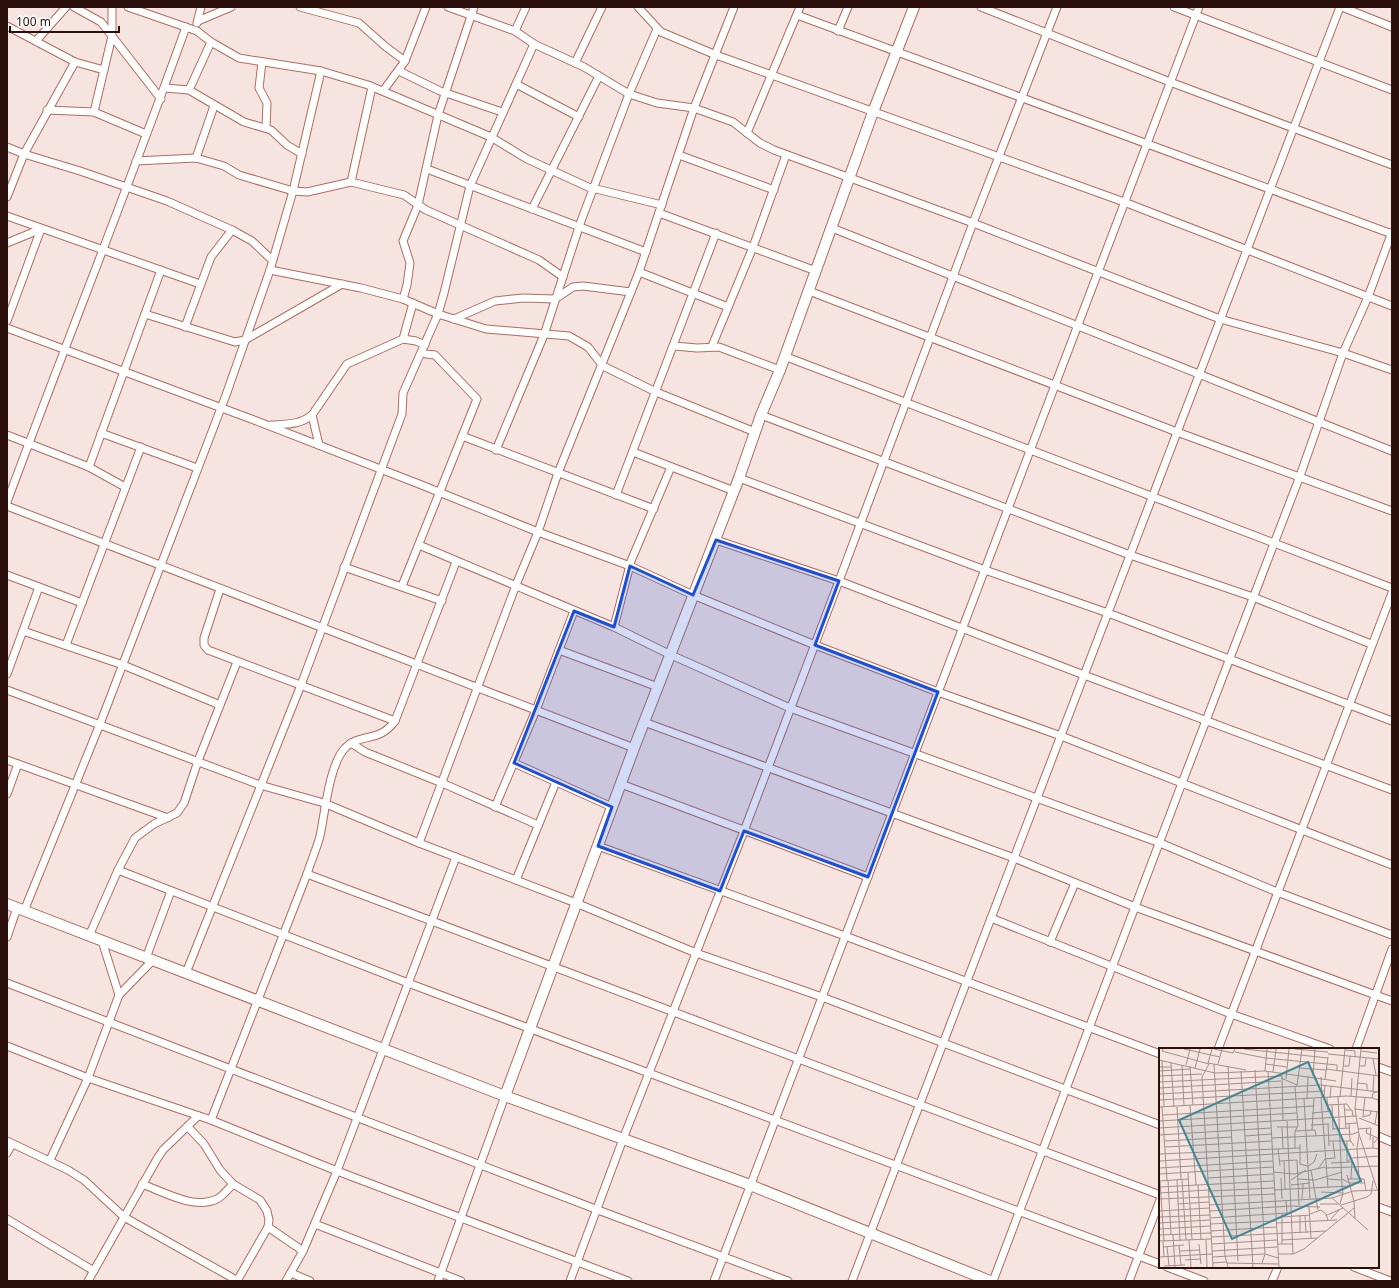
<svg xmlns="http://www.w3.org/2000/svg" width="1399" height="1288" font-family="'Noto Sans',sans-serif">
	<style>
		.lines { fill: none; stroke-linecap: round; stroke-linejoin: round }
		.street-casing { stroke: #b26b5c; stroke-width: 9 }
		.secondary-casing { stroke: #b26b5c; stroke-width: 12 }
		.street { stroke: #fff; stroke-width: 7 }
		.secondary { stroke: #fff; stroke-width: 10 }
		.marked { fill: #1d4ed8; fill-opacity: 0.2; stroke: #1d4ed8; stroke-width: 3; stroke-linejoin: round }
		.inset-road { fill: none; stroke: #a48f8a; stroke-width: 1 }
		.view { fill: #428794; fill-opacity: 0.15; stroke: #428794; stroke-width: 2 }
		.inset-edge { fill: none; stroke: #2b0f0a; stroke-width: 2 }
	</style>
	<rect width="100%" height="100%" fill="#f5e4e0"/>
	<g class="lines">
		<defs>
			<g id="street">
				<path d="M74,7L101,22L161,99"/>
				<path d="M128,7L197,31L211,42L239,58L321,71L368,85L491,137L527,159L588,187L662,205"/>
				<path d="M300,7L359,23L386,47L405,61"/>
				<path d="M448,7L515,31L534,44L584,67L629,94L657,103L694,108L733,122L760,143L774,150L973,223L1220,319L1343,353L1392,370"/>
				<path d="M638,7L661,32L716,55L1124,202L1392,306"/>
				<path d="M981,7L1170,82L1392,165"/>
				<path d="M1174,7L1392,90"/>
				<path d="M1342,7L1392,27"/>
				<path d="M797,15L1392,234"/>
				<path d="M198,21L231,7"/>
				<path d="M197,23L201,7"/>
				<path d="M7,26L75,62L104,70"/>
				<path d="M515,31L526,7"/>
				<path d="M838,31L848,7"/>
				<path d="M36,41L66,7"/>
				<path d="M262,62L259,88L267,103L266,127"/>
				<path d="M575,63L602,7"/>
				<path d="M399,71L440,91L502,112"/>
				<path d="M516,84L579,117"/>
				<path d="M165,88L189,90L244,122L271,130L287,145L302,154"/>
				<path d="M189,90L211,42"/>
				<path d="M383,91L405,61L426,7"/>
				<path d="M47,110L94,112L146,134"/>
				<path d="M94,112L112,36V7"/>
				<path d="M747,133L800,7"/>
				<path d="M7,147L24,154L80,171L167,201L232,230L252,241L272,260"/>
				<path d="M679,155L774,190"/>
				<path d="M196,158L214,106"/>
				<path d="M136,161L196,158L224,166L239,175L293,191L307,192L351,182L404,195L426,210L539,260L563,277"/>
				<path d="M427,169L646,252"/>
				<path d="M351,182L372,87"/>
				<path d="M7,197L24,154L75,62"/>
				<path d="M532,209L599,76"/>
				<path d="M659,213L816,271"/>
				<path d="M7,216L200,284"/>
				<path d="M832,228L1392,451"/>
				<path d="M7,243L41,229"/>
				<path d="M270,270L361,288L403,299L438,314L486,329L569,336L588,347L603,366L656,392L755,432"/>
				<path d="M639,272L728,307"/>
				<path d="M809,291L1177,432L1392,511"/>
				<path d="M403,299L407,285L410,263L403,241L418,205L438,115L474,7"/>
				<path d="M145,314L235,342L245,340L342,284"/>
				<path d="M454,319L495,301L523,298L555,299L573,287L583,286L631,292"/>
				<path d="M7,321L41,229"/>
				<path d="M185,327L211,257L232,230"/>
				<path d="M7,328L254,420L419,484L538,532L630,566L693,595L815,645L938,692L1061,736L1392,865"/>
				<path d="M403,339L413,303"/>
				<path d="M674,346L697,348L719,347L780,370"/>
				<path d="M712,346L753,247L786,155"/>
				<path d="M784,356L1392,588"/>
				<path d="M312,415L319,445"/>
				<path d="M761,415L1130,555L1253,597L1371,644"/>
				<path d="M271,425C286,424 300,425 312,415L347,364L403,339L416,341L425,345"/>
				<path d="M101,433L197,468"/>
				<path d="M7,435L89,467L125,487"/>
				<path d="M462,436L654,509"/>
				<path d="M496,450L544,335L581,221L629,94L657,29"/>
				<path d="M633,452L734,491"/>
				<path d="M89,467L161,270"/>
				<path d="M739,478L985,570L1108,613L1392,721"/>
				<path d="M616,495L716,233"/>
				<path d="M7,502C66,343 129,186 186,27"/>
				<path d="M7,506L634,748"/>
				<path d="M716,540L839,581L1084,675L1392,790"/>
				<path d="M419,545L614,627L671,655L790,708L1160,843L1277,892L1392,935"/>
				<path d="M344,567L442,601"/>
				<path d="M7,575L82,603"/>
				<path d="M402,586L477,399L435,355L426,354"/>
				<path d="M220,589L204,638V645L208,650L395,721"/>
				<path d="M614,627L631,561L671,467"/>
				<path d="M23,631L123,665L220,705"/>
				<path d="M66,645L141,447"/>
				<path d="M559,650L658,687"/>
				<path d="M7,674L39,587"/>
				<path d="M7,690L260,785L324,803L419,843L576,903L696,953L822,997L1160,1125"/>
				<path d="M644,722L1014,858L1135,907L1392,1001"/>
				<path d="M351,743L365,752L442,783L538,825"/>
				<path d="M7,760L168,818"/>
				<path d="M514,763L612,807"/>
				<path d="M621,784L868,877"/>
				<path d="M7,794L18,764"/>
				<path d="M495,807L536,710L574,611"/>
				<path d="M419,843L516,585L538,532L558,473L639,272L694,108L734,7"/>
				<path d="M598,846L845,936L1160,1054"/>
				<path d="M118,870L408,983L1160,1264"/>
				<path d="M307,874L1160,1195"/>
				<path d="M516,880L556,782"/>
				<path d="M24,911L100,724L226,395L270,270L293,191L321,71"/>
				<path d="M991,918L1231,1014L1330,1049"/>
				<path d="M89,936L118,870L135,838L154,824L177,813L184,803L198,761L237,662"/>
				<path d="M7,937L17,908"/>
				<path d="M102,941L119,995"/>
				<path d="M1050,942L1075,883"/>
				<path d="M146,958L171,891"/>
				<path d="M186,973L301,685L402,414L403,393L438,314L444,293L470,186L534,44"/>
				<path d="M7,983L598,1210L788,1281"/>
				<path d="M7,1046L88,1078L211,1120L337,1171L628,1281"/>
				<path d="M1218,1049L1392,593"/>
				<path d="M1356,1049L1392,949"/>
				<path d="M1378,1067L1392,1072"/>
				<path d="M211,1120L307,874C311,861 317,848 320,836C325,813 329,765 345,748C361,732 378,744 395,721L456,562"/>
				<path d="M188,1127L204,1144L220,1170L233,1184L260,1200L267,1211L269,1220L268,1227L303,1251"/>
				<path d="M1378,1136L1392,1142"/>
				<path d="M7,1141L68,1170L84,1180L124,1217L238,1281"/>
				<path d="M7,1153L12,1144"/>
				<path d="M50,1160L88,1078L119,995L153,960"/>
				<path d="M142,1184C164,1192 194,1210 217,1199C223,1196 228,1189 233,1184"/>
				<path d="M1378,1207L1392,1212"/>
				<path d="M7,1219L94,1271"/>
				<path d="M315,1224L461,1281"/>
				<path d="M1167,1267L1204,1281"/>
				<path d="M1354,1267L1390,1281"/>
				<path d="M291,1273L310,1281"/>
				<path d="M88,1281L157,1159L163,1150L198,1116"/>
				<path d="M237,1281L268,1227"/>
				<path d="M286,1281L303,1251L337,1171L456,857"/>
				<path d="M438,1281L505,1096"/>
				<path d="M570,1281L623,1139L744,831L839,581L973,223L1057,7"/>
				<path d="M714,1281L1199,7"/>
				<path d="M852,1281L1340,7"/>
				<path d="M993,1281L1182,783L1300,476L1343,353L1368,297L1392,232"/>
				<path d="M1129,1281L1160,1200"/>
				<path d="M1272,1281L1278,1267"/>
			</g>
			<g id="secondary">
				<path d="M7,904L505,1096L750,1185L990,1281"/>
				<path d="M505,1096L634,748L739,478L761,415L780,370L873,112L914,7"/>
			</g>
		</defs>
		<use href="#street" class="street-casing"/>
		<use href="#secondary" class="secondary-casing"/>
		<use href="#street" class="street"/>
		<use href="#secondary" class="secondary"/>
	</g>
	<path class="marked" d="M716,540L839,581L815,645L938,692L868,877L744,831L720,891L598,846L612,807L514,763L574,611L614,627L630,566L693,595Z"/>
	<g transform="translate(1159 1048)">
		<rect width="220" height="220" fill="#f5e4e0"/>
		<path class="inset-road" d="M4,1L3,3L50,16L43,29L54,219M25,1L61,9M53,1L49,15L87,22M55,1L74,5L76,1M85,1L169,10M136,1L169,4M202,1L196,61L220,64M186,2L196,3V9M202,3L218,5M76,4L106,10L168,16M169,6L220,11M214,11L217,27M0,12L56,25L106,23L177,33M3,12L5,59M12,15L15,59M55,16L66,208L69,219M59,16L63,1M106,16L128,19M168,16L178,17V23M23,17L25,58M27,17L31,1M31,18L34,57M69,18L79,213M184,18H190L191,8M200,18H206L207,10M0,19H13M36,20L41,1M141,20L167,22M167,21L220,28M96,22L106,206L103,215M0,23L31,21M82,23L94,219M106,23L108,1M109,23L120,219M114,24L117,1M123,27L124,73M0,28L43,26M154,28L156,1M162,29L163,50M122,30L138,37M127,31L130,1M166,31L169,9M0,34L123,28M199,35L208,36V42M138,38L143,1M136,39L139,78L136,83V100M0,40L122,33M214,43L215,27M218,44L214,45L213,50L219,52L220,58M0,46L162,37L220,44M192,48L193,30M179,49L183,138M181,49L186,1M162,50L169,140M165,50L166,37M168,50L169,63M171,50L172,38M145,51L151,151M148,51L149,28M0,52L166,43M185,56L187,80M31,57L37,137M168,57L188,56L192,62M173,57L174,81M0,59L188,48L213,50M3,59L8,132M18,59L22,131M196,61L200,86L218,141M186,62H193L194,68M153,65L173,63M4,67L155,58M204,68L206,49M203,69L211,67L212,63M200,70L220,78M0,73L138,65M128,73L134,206M190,75L191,92L195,98M169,76L170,98M186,76L198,75M216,76L218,64M152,77L170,76M118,79H138M123,79L124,100M0,80L197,68M208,80L207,85L219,90L215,95M173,81L191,80M199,81L212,80L211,92M153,82L155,51M136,83L156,82L157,88M0,87L112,80M200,87L198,100L200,131M86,88L112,86M214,89V100L220,101M113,90L194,86L199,84M6,93L73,89M170,93H192M188,93V113M174,94L176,111M141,96V116L148,118M6,99L113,93M119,101L121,118M0,106L141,100M138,112L140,157M0,113L214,100M121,113L138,112M125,113L126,141M188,114L193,110L220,108V117M172,115L193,114M148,119L155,114L158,106M0,120L114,113M166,120L220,118M159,121L166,111L175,110M152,122L159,162M114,124L135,126L166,119M29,125L33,192M0,126L114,119M188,127L195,153L196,171M49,130L114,126M122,130L123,151M23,131L27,192M138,131L156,132L183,124M168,131L183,132M183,131L191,135H206M189,131H205L207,143M192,131L193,112M9,132L12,187M18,132L21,193M132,132L147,122M0,133L29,131M1,133L5,194M39,137L42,192M132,137L151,135M0,139L115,133M132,141L191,138M115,142L132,141M50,143L115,140M162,144L184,145M0,145L49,142M173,150L209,182M0,151L116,146M143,151L144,136M127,152L128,165M19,156L50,154M161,156H179M181,156L184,145L183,138M50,157L173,150L194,143L220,142M182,157L208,149L212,146L214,133M150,159L152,190M0,163L50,160M50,163L133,158L161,159M151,166L162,162L167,166L169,172M168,167L184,160M141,168V185M146,168L147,185M0,169L51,167M123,169L151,167M51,170L128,165M172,171L181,161M0,175L51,172M117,175L178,172M51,176L117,173M0,181L51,178M52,183L117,179M0,187L52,185M14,187L16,219M52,189L167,183M30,192L32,219M47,192L48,219M123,192L158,190M0,193L52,191M4,194L5,208M40,196L42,216M53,196L118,192M118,196H134M123,196V165M8,198L10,218M20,198L22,217M4,199L25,197M21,203L41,202M53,203L118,199M120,206H134L145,201L195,160M0,209L53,206M53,209L106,206L119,210M26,212L41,211M54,215L67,214M68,215L119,216M5,218L26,217"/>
		<path class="view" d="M149,14L202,133L73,191L20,72Z"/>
		<rect width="220" height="220" class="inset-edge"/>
	</g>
	<rect width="1399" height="1288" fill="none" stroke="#2b0f0a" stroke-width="16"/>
	<path d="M10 26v6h109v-6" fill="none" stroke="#2b0f0a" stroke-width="2"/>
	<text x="16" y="26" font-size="12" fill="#2b0f0a" stroke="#ffffff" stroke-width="3" paint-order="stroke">100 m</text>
</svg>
